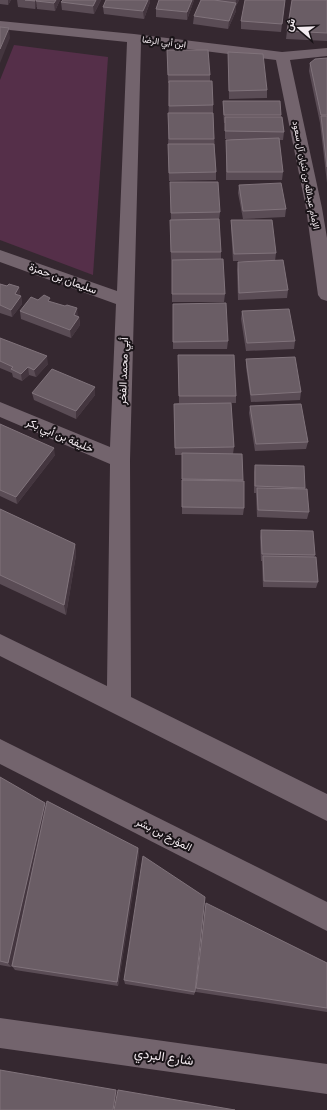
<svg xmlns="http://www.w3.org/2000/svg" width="327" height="1110" font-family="'IBM Plex Serif',Vazirmatn,serif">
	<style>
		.green { fill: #552f49 }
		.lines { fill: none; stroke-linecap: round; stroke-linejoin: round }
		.minor { fill: #73646d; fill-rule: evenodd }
		.wall { fill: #5a4c55 }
		.shaded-wall { fill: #44363f }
		.building { fill: #6a5d65; stroke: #80737b }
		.labels { text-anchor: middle; stroke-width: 4; stroke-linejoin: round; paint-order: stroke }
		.far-street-label { font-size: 9px; fill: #f3ebf0; stroke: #191317 }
		.street-label { font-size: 11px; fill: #f3ebf0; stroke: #191317 }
		.near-street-label { font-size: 13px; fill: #f3ebf0; stroke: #191317 }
	</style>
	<rect width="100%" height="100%" fill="#352830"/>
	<path class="green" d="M14,45L108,57L93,275L0,240V80Z"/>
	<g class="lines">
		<g class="minor">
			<path d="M0,21L134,34L282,52L327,48V56L290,60L322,208L327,238V301L321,299L318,295L306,208L276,60L141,43L130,460L131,697L327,794V821L0,656V634L107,686L110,464L0,417V402L110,447L116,304L0,262V250L117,291L127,42L0,29Z"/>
			<path d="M0,739L327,902V931L0,764Z"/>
			<path d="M0,1018L327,1064V1094L0,1048Z"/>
		</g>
	</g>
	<g class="wall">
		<path d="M0,0H11L8,5L0,4Z"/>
		<path d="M17,0H60L55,11L37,9V6L35,9L18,7Z"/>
		<path d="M63,0H101L94,14L62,10L61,2Z"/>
		<path d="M159,0H194L187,20L156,17V9Z"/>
		<path d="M201,0H239L236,6V11L228,29L193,24L194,16Z"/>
		<path d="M285,0L281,32L241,29V21Z"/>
		<path d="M327,0V41L286,39L287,31Z"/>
		<path d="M150,2L144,19L104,14L103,7Z"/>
		<path d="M167,50L210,75V81L213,105V113L216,172V180L169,181L168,152L169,83H168Z"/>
		<path d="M228,52L267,90V98L229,99Z"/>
		<path d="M327,58V183L320,123L309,71L310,63Z"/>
		<path d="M223,101L281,115L284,132L283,140H279L283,172L282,180H226V140L232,139H225V123H224L223,109Z"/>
		<path d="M170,182L220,212L219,220L221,252V259L225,294L224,302H172V260H171L170,228L171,220Z"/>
		<path d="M239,185L286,209L285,217L243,219L238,193Z"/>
		<path d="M231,220L276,253L275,261L288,290L287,298L238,300L237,270L238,262L260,261H233L231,228Z"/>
		<path d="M0,284L7,286L19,287L20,296H21L22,304L12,317L0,313Z"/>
		<path d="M38,300L51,302L79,317L80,325L71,338L21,319L20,311Z"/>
		<path d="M173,304L228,341L227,349H173Z"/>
		<path d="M242,311L295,341L294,349L246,351L241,319Z"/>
		<path d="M0,338L48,364L36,377L29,375L22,381L13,377L12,373L0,368Z"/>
		<path d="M178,355L236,396V403H231L234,447L233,454H242L244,508L243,515L182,514V455H175L174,411V404L179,403Z"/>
		<path d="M246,359L301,392L300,400L251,402L246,367Z"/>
		<path d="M95,387V395L76,419L34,400L32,393Z"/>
		<path d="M250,406L308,442L306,449L255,451L249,413Z"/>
		<path d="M0,424L55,455L17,504L0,496Z"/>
		<path d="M255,465L305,488V489L309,512L307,519L257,517L256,493H254V472Z"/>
		<path d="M0,509L75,544L76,555L66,615L0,584Z"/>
		<path d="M261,530L315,555L314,557L318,582L316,588L263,587L262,561H261L260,537Z"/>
		<path d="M0,777L46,806L138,848L139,854L118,986L15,970L12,966L11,967L0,965Z"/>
		<path d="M205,908L327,963V1012L196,992Z"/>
		<path d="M124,980L195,992L194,995L125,984Z"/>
	</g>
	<g class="shaded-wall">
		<path d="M8,0H11L8,5Z"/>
		<path d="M35,0H40L36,1L37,6L35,9Z"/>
		<path d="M56,0H60L55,11L54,3Z"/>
		<path d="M96,0H101L94,14L93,6Z"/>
		<path d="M148,0H150V2L144,19L143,11Z"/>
		<path d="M192,0H194L187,20V12Z"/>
		<path d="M236,0H239L236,6V11L228,29L229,21L235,5Z"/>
		<path d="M9,28L10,38L0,63V49Z"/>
		<path d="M19,287L20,295L17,302L15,294Z"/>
		<path d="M21,296L22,304L12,317L11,310Z"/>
		<path d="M77,308L78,316L74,322V315Z"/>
		<path d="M79,317L80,325L71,338L70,330Z"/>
		<path d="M47,356L48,364L36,377L34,370Z"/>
		<path d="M28,367L29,375L22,381L21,374Z"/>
		<path d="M95,387V395L76,419V411Z"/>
		<path d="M54,448L55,455L17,504L16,497Z"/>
		<path d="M75,544L76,555L66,615L64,605Z"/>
		<path d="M45,803L47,809L11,967L8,963Z"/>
		<path d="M138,848L139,854L118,986L117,982Z"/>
		<path d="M116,1090L117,1092L114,1110H113Z"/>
	</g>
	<g class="building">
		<path d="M25,0H35V1Z"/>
		<path d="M37,0H56L54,3L36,1Z"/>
		<path d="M63,0H96L93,6L61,2Z"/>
		<path d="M106,0H148L143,11L103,7Z"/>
		<path d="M159,0H192L187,12L156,9Z"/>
		<path d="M201,0H214L236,3L229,21L194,16Z"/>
		<path d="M245,0H285L282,24L241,21Z"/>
		<path d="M292,0H327V33L287,31Z"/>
		<path d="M0,27L9,28L0,49Z"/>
		<path d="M167,50H208L210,75H168Z"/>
		<path d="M228,52L263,54L267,90L229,91Z"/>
		<path d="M327,58V115H321L310,63L315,59Z"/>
		<path d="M169,81H212L213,105L169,106Z"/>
		<path d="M223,101H280L281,115H224Z"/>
		<path d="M168,113H213L214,139H169Z"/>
		<path d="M321,116H327V167Z"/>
		<path d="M225,117H282L284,132L225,131Z"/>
		<path d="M279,138L283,172H227L226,140Z"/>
		<path d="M168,144H214L216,172L169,173Z"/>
		<path d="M170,182H218L220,212L171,213Z"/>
		<path d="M281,183L286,209L243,211L239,185Z"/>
		<path d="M219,219L221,252H171L170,220Z"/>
		<path d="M231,220H272L276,253L234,254Z"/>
		<path d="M223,259L225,294H172V260Z"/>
		<path d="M283,260L288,290L239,293L238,262Z"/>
		<path d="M0,284L7,286L9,284L19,287L15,294L21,296L11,310L0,305Z"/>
		<path d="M44,295L50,298L48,301L65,306L67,305L77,308L74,315L79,317L70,330L20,311L31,297L38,300Z"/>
		<path d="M226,303L228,341L173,342V304Z"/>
		<path d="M289,309L295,341L247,343L242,311Z"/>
		<path d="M0,338L47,356L34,370L28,367L21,374L11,369L13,367L0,361Z"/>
		<path d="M178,355H234L236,396H179Z"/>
		<path d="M295,357L301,392L251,395L246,359Z"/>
		<path d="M52,369L95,387L76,411L32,393Z"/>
		<path d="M231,403L234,447L175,448L174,404Z"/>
		<path d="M301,404L308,442L256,444L250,406Z"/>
		<path d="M0,424L54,448L16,497L0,490Z"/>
		<path d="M182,453L242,454L243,480L182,479Z"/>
		<path d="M255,465L304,466L305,488L255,486Z"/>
		<path d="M182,480L244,481V508L182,507Z"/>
		<path d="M257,488L307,489L309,512L258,510Z"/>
		<path d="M0,509L75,544L64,605L0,575Z"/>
		<path d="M261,530L313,531L315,555L262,554Z"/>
		<path d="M263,556L316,557L318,582L264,581Z"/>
		<path d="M0,777L45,803L8,963L0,961Z"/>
		<path d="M47,801L138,848L117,982L12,966Z"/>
		<path d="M143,856L205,897L195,992L124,980Z"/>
		<path d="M206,903L327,963V1008L196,988Z"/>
		<path d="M0,1070L116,1090L113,1110H0Z"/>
		<path d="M118,1090L235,1110H114Z"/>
	</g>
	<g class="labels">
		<g class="far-street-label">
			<text transform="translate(164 42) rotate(7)" y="3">ابن أبي الرضا</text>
			<text transform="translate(306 175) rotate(79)" y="3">الإمام عبدالله بن ثنيان آل سعود</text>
		</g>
		<g class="street-label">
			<text transform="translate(63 278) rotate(20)" y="4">سليمان بن حمزة</text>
			<text transform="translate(123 371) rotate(-88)" y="4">أبي محمد الفخر</text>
			<text transform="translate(60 435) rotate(23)" y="4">خليفة بن أبي بكر</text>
			<text transform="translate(164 834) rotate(27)" y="4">المؤرخ بن بشر</text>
		</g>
		<g class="near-street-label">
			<text transform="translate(164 1056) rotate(8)" y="5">شارع البردي</text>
		</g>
	</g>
	<g transform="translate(299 28) rotate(289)" stroke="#191317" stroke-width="3" paint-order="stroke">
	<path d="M0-3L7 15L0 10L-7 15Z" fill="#f3ebf0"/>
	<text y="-6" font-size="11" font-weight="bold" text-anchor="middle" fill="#f3ebf0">ش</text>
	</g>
</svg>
